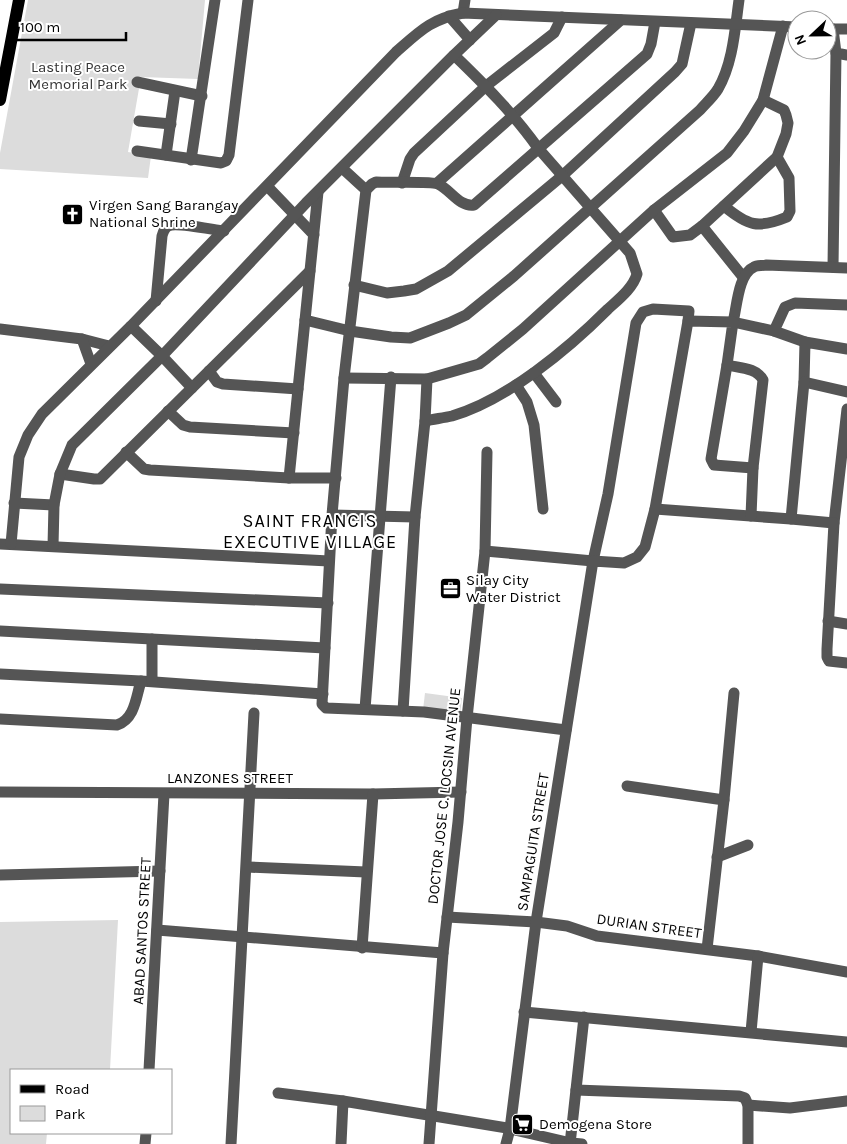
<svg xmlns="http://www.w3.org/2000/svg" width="847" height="1144" font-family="Karla,sans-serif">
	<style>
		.green { fill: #dcdcdc }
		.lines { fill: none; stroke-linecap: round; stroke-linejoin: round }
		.minor { stroke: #555; stroke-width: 11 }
		.major { stroke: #000; stroke-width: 12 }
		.labels { text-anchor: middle; stroke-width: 4; stroke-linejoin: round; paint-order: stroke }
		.park-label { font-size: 15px; fill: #333; stroke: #fff }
		.poi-label { font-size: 15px; fill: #000; stroke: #fff; text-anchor: start }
		.street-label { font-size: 15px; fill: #000; stroke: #fff }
		.quarter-label { font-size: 18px; letter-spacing: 1px; fill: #000; stroke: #fff }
	</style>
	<rect width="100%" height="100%" fill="#fff"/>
	<g class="green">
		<path d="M28,0H205L198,79L141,77L128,152L151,156L148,178L0,169V153Z"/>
		<path d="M425,693L462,698L460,715L423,710Z"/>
		<path d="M118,920L110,1070H11V1133H47L46,1144H0V922Z"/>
	</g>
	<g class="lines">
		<g class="minor">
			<path d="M463,13L465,0"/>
			<path d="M449,16L470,40"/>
			<path d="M827,29H847"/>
			<path d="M833,29L836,53L847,55"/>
			<path d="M137,82L202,96"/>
			<path d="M139,121L171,124"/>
			<path d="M137,151L221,163L226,161L229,155L248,0"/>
			<path d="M166,155L175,91"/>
			<path d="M191,160L215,0"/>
			<path d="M342,168L366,190"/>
			<path d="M402,183L410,159L414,153L486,86L554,33L562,17"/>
			<path d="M437,183L621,20"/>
			<path d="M268,187L314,235"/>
			<path d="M724,206C748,226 758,229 787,217L790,211L789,178L777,157"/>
			<path d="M654,210L673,237L690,235L702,226L777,157L786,134L788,123L786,115L784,110L763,100"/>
			<path d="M702,226L743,277"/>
			<path d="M833,267L836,53"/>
			<path d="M354,285L387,293L404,291L416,289L448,271L562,176L675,72L682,64L691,23"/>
			<path d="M156,301L162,236C163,232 165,228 168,226C176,222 214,230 224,231"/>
			<path d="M305,320L350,331L391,337L410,338L449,323L466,315L514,276L700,110C706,103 713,97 718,89C733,63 735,29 739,0"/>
			<path d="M131,326L162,356L192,388"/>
			<path d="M0,329L82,339L109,346"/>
			<path d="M774,331L733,322C737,307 738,274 754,267C757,265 762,266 766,265L847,268"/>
			<path d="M82,339L91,364"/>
			<path d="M805,342L774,331L785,307L795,303L847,305"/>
			<path d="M847,349L805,342L804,382L847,392"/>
			<path d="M727,365L711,459L714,465L753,468"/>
			<path d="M209,371L217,382L223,384L298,389"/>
			<path d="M534,373L556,402"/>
			<path d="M344,378L427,379L479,364L487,358L523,329L654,210L727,153L744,131L763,100L783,26"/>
			<path d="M516,385L527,402L534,425L543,509"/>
			<path d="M847,409L834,523L827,649V657L829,661L847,663"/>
			<path d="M168,411L183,425L190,427L294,433"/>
			<path d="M425,421C434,419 443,418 452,416C507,400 568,349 608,309C619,299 633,288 637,274L630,253L538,148C514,114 484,84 454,55"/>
			<path d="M126,452L144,469L150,470L289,478H336"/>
			<path d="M60,474L94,479H100L310,271"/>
			<path d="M289,478L318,192"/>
			<path d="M14,503L54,505"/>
			<path d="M655,509L791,519L834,523"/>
			<path d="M332,515L415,517"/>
			<path d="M791,519L804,382"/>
			<path d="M0,544L329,561"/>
			<path d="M11,544L19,457L28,435L42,414L131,326L396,52C420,31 431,19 463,13L797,27"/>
			<path d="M53,546L54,505L60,474L72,445L162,356L306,203L454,55L496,15"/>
			<path d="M485,551L593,561L608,494L636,323L643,312L653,309L689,311L688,321"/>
			<path d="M0,589L328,603"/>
			<path d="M828,621L847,624"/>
			<path d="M0,631L325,648"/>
			<path d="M0,674L141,681L323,694"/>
			<path d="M152,681V639"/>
			<path d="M365,709L391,377"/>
			<path d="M403,711L415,517L425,421L427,379"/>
			<path d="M0,719L117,725C135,719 136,697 141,681"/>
			<path d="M566,730L424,712L326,708L322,704L332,515L344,378L366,190L372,184L376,182C387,183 432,181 438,184C451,190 459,207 474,205L647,54L651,44L655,22"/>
			<path d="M627,786L724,800"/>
			<path d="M0,792L373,794L461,792"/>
			<path d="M717,857L748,845"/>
			<path d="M247,867L366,872"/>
			<path d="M0,875L160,871"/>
			<path d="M447,917L536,922L567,926L597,936L758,956L847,972"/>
			<path d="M157,930L443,953"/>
			<path d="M362,948L373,794"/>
			<path d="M707,949L724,800L734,693"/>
			<path d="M524,1012L847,1042"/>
			<path d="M751,1032L758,956"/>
			<path d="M149,1070L164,794"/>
			<path d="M576,1090L739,1096L745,1098L748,1105V1144"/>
			<path d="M278,1093L343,1101"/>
			<path d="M748,1105L790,1108L847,1101"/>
			<path d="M145,1144L146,1133"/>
			<path d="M231,1144L254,713"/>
			<path d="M341,1144L343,1101L507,1128L571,1143L582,1144"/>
			<path d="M429,1144L443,953L458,822L467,718L485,551L487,452"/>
			<path d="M506,1144L510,1129L536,922L593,561L624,563L637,557L645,547L655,509L688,321L733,322L727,365C740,368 757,368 763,380L753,468L751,516"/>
			<path d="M570,1144L584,1017"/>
		</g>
		<path class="major" d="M0,100L19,0"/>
	</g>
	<defs>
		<symbol id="church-square" viewBox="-11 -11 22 22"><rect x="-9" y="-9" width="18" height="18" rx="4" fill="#000" stroke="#fff"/><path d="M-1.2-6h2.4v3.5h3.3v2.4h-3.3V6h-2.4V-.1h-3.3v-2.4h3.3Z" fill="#fff"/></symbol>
		<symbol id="office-square" viewBox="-11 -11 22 22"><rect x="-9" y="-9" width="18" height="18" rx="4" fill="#000" stroke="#fff"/><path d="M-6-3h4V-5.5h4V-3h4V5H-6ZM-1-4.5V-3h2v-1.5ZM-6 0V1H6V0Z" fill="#fff"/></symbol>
		<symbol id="supermarket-square" viewBox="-11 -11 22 22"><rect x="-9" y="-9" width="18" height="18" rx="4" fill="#000" stroke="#fff"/><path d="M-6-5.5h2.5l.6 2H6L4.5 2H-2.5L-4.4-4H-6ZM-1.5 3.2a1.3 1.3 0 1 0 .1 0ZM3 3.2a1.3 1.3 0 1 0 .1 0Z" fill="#fff"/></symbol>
	</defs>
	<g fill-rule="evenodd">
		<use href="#church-square" x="60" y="202" width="25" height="25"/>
		<use href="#office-square" x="438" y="576" width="25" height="25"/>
		<use href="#supermarket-square" x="510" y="1112" width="25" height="25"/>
	</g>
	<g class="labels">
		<g class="park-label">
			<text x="78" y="72">Lasting Peace<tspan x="78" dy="17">Memorial Park</tspan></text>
		</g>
		<g class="poi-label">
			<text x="89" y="210">Virgen Sang Barangay<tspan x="89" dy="17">National Shrine</tspan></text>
			<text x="466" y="585">Silay City<tspan x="466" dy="17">Water District</tspan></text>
			<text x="539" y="1129">Demogena Store</text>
		</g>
		<g class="street-label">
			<text x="230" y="783">LANZONES STREET</text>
			<text transform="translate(444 796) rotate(-84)" y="5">DOCTOR JOSE C. LOCSIN AVENUE</text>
			<text transform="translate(533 842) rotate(-81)" y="5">SAMPAGUITA STREET</text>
			<text transform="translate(649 926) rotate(8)" y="5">DURIAN STREET</text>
			<text transform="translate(142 931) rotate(-87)" y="5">ABAD SANTOS STREET</text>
		</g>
		<g class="quarter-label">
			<text x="310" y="527">SAINT FRANCIS<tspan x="310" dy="21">EXECUTIVE VILLAGE</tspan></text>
		</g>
	</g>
	<rect x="10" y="1069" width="162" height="65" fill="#ffffff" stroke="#999999"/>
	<rect x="20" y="1085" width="25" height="8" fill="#000000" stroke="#999999"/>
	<text x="55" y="1094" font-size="15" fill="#000000">Road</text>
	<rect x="20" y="1106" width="25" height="15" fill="#dcdcdc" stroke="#999999"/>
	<text x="55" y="1119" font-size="15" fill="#000000">Park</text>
	<g transform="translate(812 35) rotate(248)"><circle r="24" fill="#ffffff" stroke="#999999"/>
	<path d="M0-4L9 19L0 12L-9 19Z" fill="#000000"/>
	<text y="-8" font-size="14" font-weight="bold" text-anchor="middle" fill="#000000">N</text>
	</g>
	<path d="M12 32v8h114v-8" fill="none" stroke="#000000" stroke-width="2.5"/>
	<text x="20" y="32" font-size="15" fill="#000000" stroke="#ffffff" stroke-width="4" paint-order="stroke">100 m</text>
</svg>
